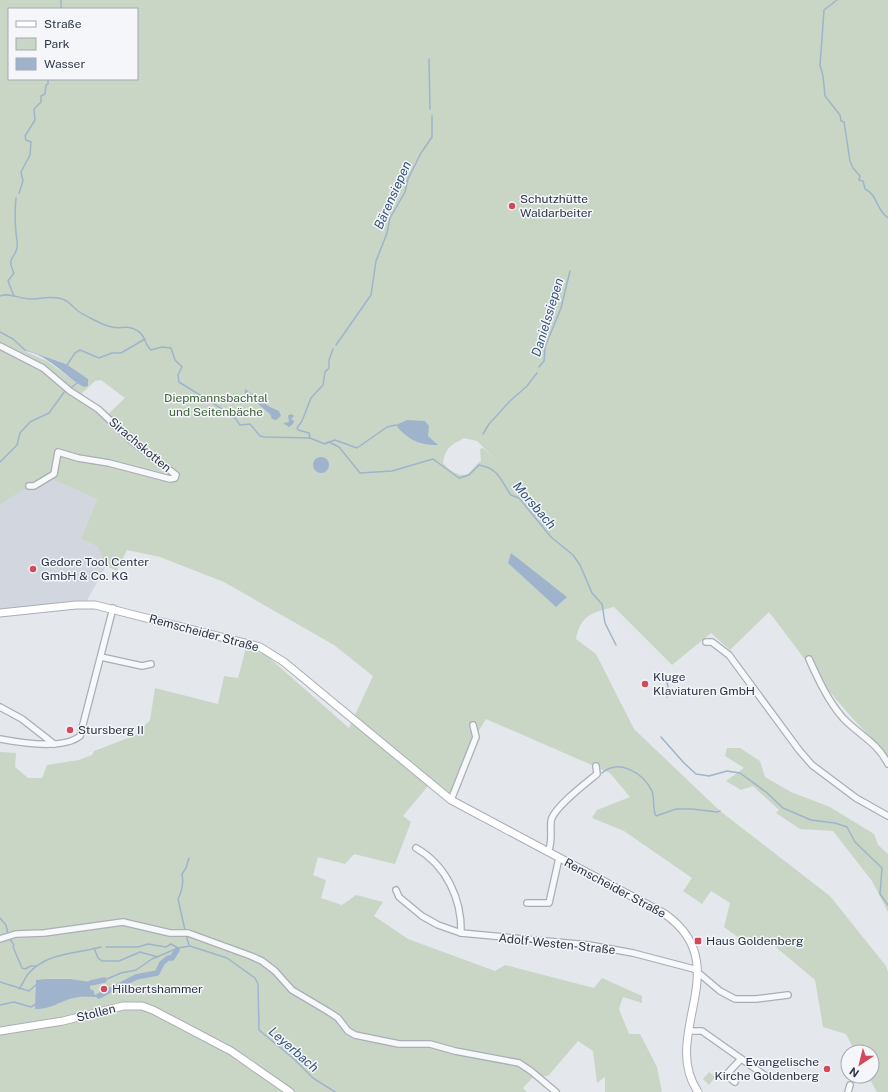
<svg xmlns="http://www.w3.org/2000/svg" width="888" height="1092" font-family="'Public Sans',sans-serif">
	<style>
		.built { fill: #d2d6de }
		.green { fill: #c9d6c5; fill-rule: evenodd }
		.water { fill: #9fb4cc }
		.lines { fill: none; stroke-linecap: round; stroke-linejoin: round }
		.stream { stroke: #9fb4cc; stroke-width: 1.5 }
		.canal { stroke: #9fb4cc; stroke-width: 5.5 }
		.street-casing { stroke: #a9aeb7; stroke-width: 8 }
		.secondary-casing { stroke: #a9aeb7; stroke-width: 9 }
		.street { stroke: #f7f8fa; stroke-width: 5.5 }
		.secondary { stroke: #fff; stroke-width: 7 }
		.poi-dot { fill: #d1495b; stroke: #f4f6f9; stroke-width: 1.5 }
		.labels { text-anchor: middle; stroke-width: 3; stroke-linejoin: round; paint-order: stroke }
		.poi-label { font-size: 12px; fill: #2b3445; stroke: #f4f6f9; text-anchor: start }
		.park-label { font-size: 12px; fill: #3f6138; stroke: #f4f6f9 }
		.street-label { font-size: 12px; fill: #2b3445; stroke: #f4f6f9 }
		.water-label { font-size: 13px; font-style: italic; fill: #34527a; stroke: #f4f6f9 }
	</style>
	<rect width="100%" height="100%" fill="#e4e7ec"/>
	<path class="built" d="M45,476L97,499L81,539L98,547L106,566L86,602L0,611V505Z"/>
	<g class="green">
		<path d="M0,0H888V759C878,741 861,729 848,713C819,681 795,645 769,612L730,650L711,633L672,665L614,607C592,613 581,614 576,639L596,654L634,729L720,811L830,896L886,966L888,972V1092H877L868,1076H872V1052H855L846,1034L823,1027L815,980L765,938L738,937L724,927L730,903L711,891L702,904L683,891L692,878L624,831L592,818L597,810L630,797L610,773L486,719L476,735L450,793L433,780L403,816L411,822L395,864L354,854L345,864L318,857L313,875L326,880L321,898L342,905L356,895L383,902L374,916L408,939L495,971L505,965L594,988L602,978L642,996V1003L623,997L619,1009L629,1034H640L657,1067L662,1092H605V1077L597,1083L593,1051L578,1041L548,1076L533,1077L523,1088L527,1092H0V752L16,753L15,767L28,778H42L47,765L79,760L92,755L94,751L136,735L150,720L155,688L218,704L224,676L238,678L246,648L266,655L349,728L373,676L334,645L224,582L160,557L127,550L117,571L106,566L98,547L81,539L97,499L45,476L0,505ZM9,9H137V79H9ZM26,350L66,364L86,379L77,383L47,361L24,351ZM101,380L125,398L105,417L79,396L95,381ZM464,438L477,441L494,458L483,448L480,449L481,461C476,464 473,469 469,473C460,479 449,470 443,463C446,447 450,446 464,438Z"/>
		<path d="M727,748H740L760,761L765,777L791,792L830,807L874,834L878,845L888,854V912L872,881L833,831L800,829L776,813L779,810L753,786L741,790L726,781L744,768L725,756Z"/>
		<path d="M709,1072L715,1077L709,1085L703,1079Z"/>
	</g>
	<g class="water">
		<path d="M26,350L66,364L88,379V386L84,387C65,377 47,353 24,351Z"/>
		<path d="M245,389L270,407L279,411L281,416L276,420L272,419L270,414L245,393Z"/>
		<path d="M290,413L294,416L291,419L294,421L293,424L289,427L283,423L289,422L288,415H291Z"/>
		<path d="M407,420L425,421L429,426L428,436L438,445C421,446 406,439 396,425Z"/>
		<circle cx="321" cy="465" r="8"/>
		<path d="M511,553L567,597L556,607L508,563Z"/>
		<path d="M46,979H70L90,982V989L94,991V994L99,997C94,997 79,996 74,998C59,1001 53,1009 35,1009L36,980Z"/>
	</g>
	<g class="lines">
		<g class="stream">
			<path d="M837,0L824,10L820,65L823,76L825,96L840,115L841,121L844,122L850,161L853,168L860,176L859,180L863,181L865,189C878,195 876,210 888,218"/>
			<path d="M61,9V0"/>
			<path d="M429,59L430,109"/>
			<path d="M19,193L23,181L21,172L30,155L31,142L26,140L25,136L35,120L34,109L41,102V96L45,94L46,85L48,84V79"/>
			<path d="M0,296C10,292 20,299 30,299C40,299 48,296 58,298C67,299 71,305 78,311C84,315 101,324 108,326C120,331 126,323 138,331C146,336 144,344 151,350L162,347L171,348L175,360L182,367L178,375L179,382L222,409L225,414L235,418L240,425L250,424L260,436L265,437L310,438L325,444L329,442L339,447L360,473L392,471L433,459L459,478L469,475L479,465C500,469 500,480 511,495L519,498L551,537L573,555L580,565L592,593L602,604L605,623L616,645"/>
			<path d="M14,296L8,281L14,273C6,257 15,259 17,248C18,242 16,238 16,232C15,223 15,208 16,198"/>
			<path d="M0,332L13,339L25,350"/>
			<path d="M336,345L371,295L376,261L387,233L390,218L405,192L408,179L421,153L432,137V116"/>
			<path d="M67,365L75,353L80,350L99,358L112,353H121L145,339"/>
			<path d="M539,367L544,361L545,347L561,308L570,271"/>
			<path d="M71,388L77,383"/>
			<path d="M483,434L489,424L510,401L527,386L537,373"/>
			<path d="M310,438L309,433L298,430L297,428L302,421L311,398L323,385L325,372L329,368V360L333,349"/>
			<path d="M326,443L335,440L357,448L387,427L396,425"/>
			<path d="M0,462L17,445L20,433L30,422L49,413L65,391"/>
			<path d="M661,672C667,680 670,687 667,697"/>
			<path d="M661,737L684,763L696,774L709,776L727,771L740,773L766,792L783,808L811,820L835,823L847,827L855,842L882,868L880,894L888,905"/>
			<path d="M602,773C619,758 643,773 652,791C655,799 652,809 656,816L676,809H692L717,812L720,811"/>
			<path d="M0,918L6,925L8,934"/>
			<path d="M185,930L178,899C182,891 184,883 182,874L186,868L189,858"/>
			<path d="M186,935L189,945"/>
			<path d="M9,938L14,945L13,947L22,968L25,969L31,966H36"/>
			<path d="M106,947H138L148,944L166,947L171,944L178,948"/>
			<path d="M94,948L98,958L102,961H119L140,952L158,957"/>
			<path d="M107,979L121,973L136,970L152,959L178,948L190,946L227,958L255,978L258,984L259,1030L295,1060L313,1078L335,1092"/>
			<path d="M0,982L29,991L38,983"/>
			<path d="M19,989C23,984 25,977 29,973C48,952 76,954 101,947"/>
			<path d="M0,1005L14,1002L31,1007L36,1004"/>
		</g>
		<g class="canal">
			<path d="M91,983L104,980"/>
			<path d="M115,988L136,977L157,973L162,963L168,958H172L177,950"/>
			<path d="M99,996L110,990"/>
		</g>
		<defs>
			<g id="street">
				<path d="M0,346L43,368L70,391L98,409L133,442L176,475L175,478L170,479L109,463L78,458L58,452L54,474L34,486H29"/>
				<path d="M706,642H712L729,655L799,750L812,765L856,798L888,816"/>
				<path d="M101,657L142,666L151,664"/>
				<path d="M809,659C818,679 828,701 843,718C858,734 878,743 888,764"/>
				<path d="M0,707L22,719L54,744"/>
				<path d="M0,739C21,743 63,750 80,736L113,608"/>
				<path d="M451,800L476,737L473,725"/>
				<path d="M416,848C446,865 462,899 461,933"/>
				<path d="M548,852C553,842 550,832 551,821C553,808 586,783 597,774L596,766"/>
				<path d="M396,890L399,897L422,916L438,925L461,933L589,945L633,953L694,969L720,991L735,999H756L788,995"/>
				<path d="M527,903H549L559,858"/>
				<path d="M0,939L16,934L44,933L123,922L170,933H188L251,956L262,961L275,971L292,990L329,1012L338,1018L348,1031L355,1035L399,1044H430L455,1051L519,1063L531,1071L556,1092"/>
				<path d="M689,1031H702L767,1077"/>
				<path d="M735,1082L726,1075L741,1059"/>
				<path d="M848,1092L850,1085"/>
			</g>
			<g id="secondary">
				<path d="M0,613L76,605H95L260,647L284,662L451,800L665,914C738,966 659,1034 698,1092"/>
				<path d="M0,1031L63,1021L123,1006H142L153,1010L231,1051L290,1092"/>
			</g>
		</defs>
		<use href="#street" class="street-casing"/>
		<use href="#secondary" class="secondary-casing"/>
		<use href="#street" class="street"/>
		<use href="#secondary" class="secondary"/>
	</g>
	<g class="poi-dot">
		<circle cx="512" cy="206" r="4"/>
		<circle cx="33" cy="569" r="4"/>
		<circle cx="645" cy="684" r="4"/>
		<circle cx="70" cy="730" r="4"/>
		<rect x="694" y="937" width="8" height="8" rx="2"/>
		<circle cx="104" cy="989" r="4"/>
		<circle cx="827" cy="1069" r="4"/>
	</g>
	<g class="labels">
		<g class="poi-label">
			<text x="520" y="203">Schutzhütte<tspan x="520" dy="14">Waldarbeiter</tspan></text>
			<text x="41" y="566">Gedore Tool Center<tspan x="41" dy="14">GmbH &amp; Co. KG</tspan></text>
			<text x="653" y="681">Kluge<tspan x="653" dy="14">Klaviaturen GmbH</tspan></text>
			<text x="78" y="734">Stursberg II</text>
			<text x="706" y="945">Haus Goldenberg</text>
			<text x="112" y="993">Hilbertshammer</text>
			<text x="819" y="1066" text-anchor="end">Evangelische<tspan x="819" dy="14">Kirche Goldenberg</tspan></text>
		</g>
		<g class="park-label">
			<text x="216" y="402">Diepmannsbachtal<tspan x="216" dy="14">und Seitenbäche</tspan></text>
		</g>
		<g class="street-label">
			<text transform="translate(140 445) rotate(40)" y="4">Sirachskotten</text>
			<text transform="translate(204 633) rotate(15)" y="4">Remscheider Straße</text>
			<text transform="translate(615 888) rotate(28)" y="4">Remscheider Straße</text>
			<text transform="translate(557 944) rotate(6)" y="4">Adolf-Westen-Straße</text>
			<text transform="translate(96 1013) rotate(-14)" y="4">Stollen</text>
		</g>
		<g class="water-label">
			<text transform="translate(392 195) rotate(-66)" y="5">Bärensiepen</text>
			<text transform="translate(547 317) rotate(-73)" y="5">Danielssiepen</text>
			<text transform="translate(535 505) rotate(49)" y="5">Morsbach</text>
			<text transform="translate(294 1049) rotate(41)" y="5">Leyerbach</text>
		</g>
	</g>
	<rect x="8" y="8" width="130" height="72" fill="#f4f6f9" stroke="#a4a8b1"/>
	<rect x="16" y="21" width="20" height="6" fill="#ffffff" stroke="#a4a8b1"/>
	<text x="44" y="28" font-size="12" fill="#2b3445">Straße</text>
	<rect x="16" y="38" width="20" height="12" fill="#c9d6c5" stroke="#a4a8b1"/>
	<text x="44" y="48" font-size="12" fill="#2b3445">Park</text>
	<rect x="16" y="58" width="20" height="12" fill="#9fb4cc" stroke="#a4a8b1"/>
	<text x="44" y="68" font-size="12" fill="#2b3445">Wasser</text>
	<g transform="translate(860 1064) rotate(215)"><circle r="19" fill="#f4f6f9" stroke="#a4a8b1"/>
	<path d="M0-3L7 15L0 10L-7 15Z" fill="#d1495b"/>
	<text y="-6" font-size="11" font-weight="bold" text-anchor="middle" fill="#2b3445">N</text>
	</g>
</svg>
